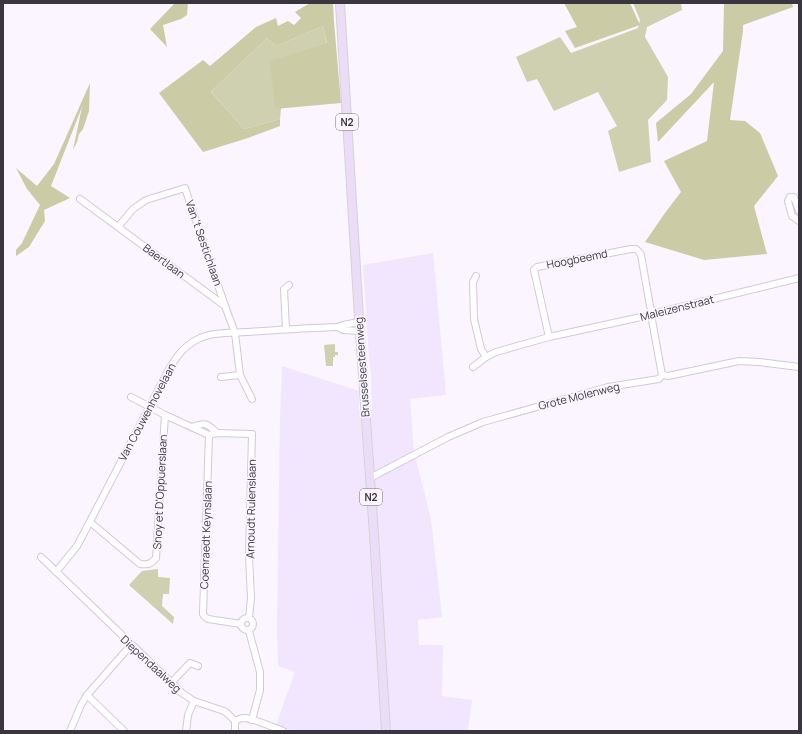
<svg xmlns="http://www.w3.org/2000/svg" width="802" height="734" font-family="Manrope,sans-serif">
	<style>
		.built { fill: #f2e5fe }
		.green { fill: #cfd0b0 }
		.forest { fill: #cbcca6 }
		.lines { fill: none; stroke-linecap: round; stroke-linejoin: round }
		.minor-casing { stroke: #d3c7de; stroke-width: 8 }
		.major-casing { stroke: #d4d3d5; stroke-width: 10 }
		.minor { stroke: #fff; stroke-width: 6 }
		.major { stroke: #ebddf8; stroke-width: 8 }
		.labels { text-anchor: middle; stroke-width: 3.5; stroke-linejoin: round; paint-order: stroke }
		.shield { fill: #faf5fe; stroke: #746f78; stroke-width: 1 }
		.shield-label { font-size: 10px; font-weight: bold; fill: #3a363f }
		.street-label { font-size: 11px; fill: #3a363f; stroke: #faf5fe }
	</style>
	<rect width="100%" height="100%" fill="#faf5fe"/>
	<path class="built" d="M433,253L446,395L410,399L414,452L431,519L442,617L418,620L419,645H443L442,696L472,700L468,731H292L276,725L295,672L278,666L277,631L280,418L282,366L359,391V411L372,410L371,374L369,358L363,265L355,264L363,265Z"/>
	<g class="green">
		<path d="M633,3H681L682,10L647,27L645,37L668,77L667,100L648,120L651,162L619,172L608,131L617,126L598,92L554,111L537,79L527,82L516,57L560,37L571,53L638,28L640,20Z"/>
		<path d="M323,26L327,44L281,109L280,119L244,129L211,92L267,38L276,46Z"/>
		<path d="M335,344V352H338V355H335V357H333V366H326L324,345Z"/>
		<path d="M158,569V577L170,578L169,594H163L162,606L174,617L173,624L129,585L142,571Z"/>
	</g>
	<g class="forest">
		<path d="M175,3H188L187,15L181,19L163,25L167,47L150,29Z"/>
		<path d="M310,3H333L334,22L341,103L275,109L270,61L327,43L323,26L276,46L267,38L211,92L244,129L280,119V126L248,138L203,152L159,93L203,60L210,66L256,27L276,18L278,26L288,21L294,25L301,18L295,12Z"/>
		<path d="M564,3H630L640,25L575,48L565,31L577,27Z"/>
		<path d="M724,3H792L793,7L743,25V31L730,120L745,121L760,133L778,176L754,206L767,254L704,260L645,242L665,213L681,192L664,161L707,141L714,82L658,142L656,123L691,94L723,51Z"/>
		<path d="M90,83L89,111L83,129L79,134L77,142L73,150L82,107L51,186L70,198L44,210L45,221L29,247L16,256V250L22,243L40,205L27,189L16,168L37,186L54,164Z"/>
	</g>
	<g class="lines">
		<defs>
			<g id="minor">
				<path d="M80,199L225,306L235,333L240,375L221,377"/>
				<path d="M799,211L794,197H790L788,201L792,216L799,221"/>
				<path d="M118,227L133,209L146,200L185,188L225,306"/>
				<path d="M476,276L473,282L474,319L481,349L486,357"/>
				<path d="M338,327L343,330L360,331"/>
				<path d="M286,329L284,289L289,285"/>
				<path d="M549,337L534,270L537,267L631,249H636L639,252L641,255L650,306L652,311V320L662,375"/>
				<path d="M473,367L486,357L496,352L549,337L641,317H649L656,313L799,278"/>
				<path d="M240,375L252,399"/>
				<path d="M662,375L668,376L739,361L759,362L799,367"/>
				<path d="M131,397L165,415L209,435L203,614L204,616L208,619L241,624"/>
				<path d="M192,427C205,422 207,423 217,433"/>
				<path d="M209,435L217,433L252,434L249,556L251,598L249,618"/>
				<path d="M370,478L448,437L483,422L608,387L659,379L662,375"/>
				<path d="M90,522L140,564C148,565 151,564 156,558L165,415"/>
				<path d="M41,557L182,693L194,701L224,711L228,714L235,721"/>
				<path d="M56,572L77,546L84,533L169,369C177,356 184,346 198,339C212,332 231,333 246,332C277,330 307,328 338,327L343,325L359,322"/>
				<circle cx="247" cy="624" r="6"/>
				<path d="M249,631L260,672V690L252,720"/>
				<path d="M171,683L190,663L198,666"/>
				<path d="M87,695L124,731"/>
				<path d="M235,721C238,719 241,718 245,718C255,719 273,727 283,731"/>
				<path d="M70,731L81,705L87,695L131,645"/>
				<path d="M186,731L188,715L194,701"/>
				<path d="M235,731V721"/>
			</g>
			<path id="major" d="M340,3L359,318L374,535L386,731"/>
		</defs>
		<use href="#minor" class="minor-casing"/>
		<use href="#major" class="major-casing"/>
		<use href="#minor" class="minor"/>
		<use href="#major" class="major"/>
	</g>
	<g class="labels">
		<g class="shield">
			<rect x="336" y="114" width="22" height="16" rx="3"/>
			<rect x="360" y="489" width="22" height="16" rx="3"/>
		</g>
		<g class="shield-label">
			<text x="347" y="126">N2</text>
			<text x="371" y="501">N2</text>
		</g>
		<g class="street-label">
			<text transform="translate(204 243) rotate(71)" y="4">Van 't Sestichlaan</text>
			<text transform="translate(577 259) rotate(-11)" y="4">Hoogbeemd</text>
			<text transform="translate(164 261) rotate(37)" y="4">Baertlaan</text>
			<text transform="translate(677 308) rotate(-14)" y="4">Maleizenstraat</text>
			<text transform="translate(362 367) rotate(-94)" y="4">Brusselsesteenweg</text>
			<text transform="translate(579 396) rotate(-14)" y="4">Grote Molenweg</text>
			<text transform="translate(147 412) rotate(-62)" y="4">Van Couwenhovelaan</text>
			<text transform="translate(160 492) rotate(-87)" y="4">Snoy et D'Oppuerslaan</text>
			<text transform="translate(251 509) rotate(-89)" y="4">Arnoudt Rulenslaan</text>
			<text transform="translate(206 535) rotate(-88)" y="4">Coenraedt Keynslaan</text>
			<text transform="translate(151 664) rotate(43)" y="4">Diependaalweg</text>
		</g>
	</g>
	<rect width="802" height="734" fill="none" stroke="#3a363f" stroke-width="8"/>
</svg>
